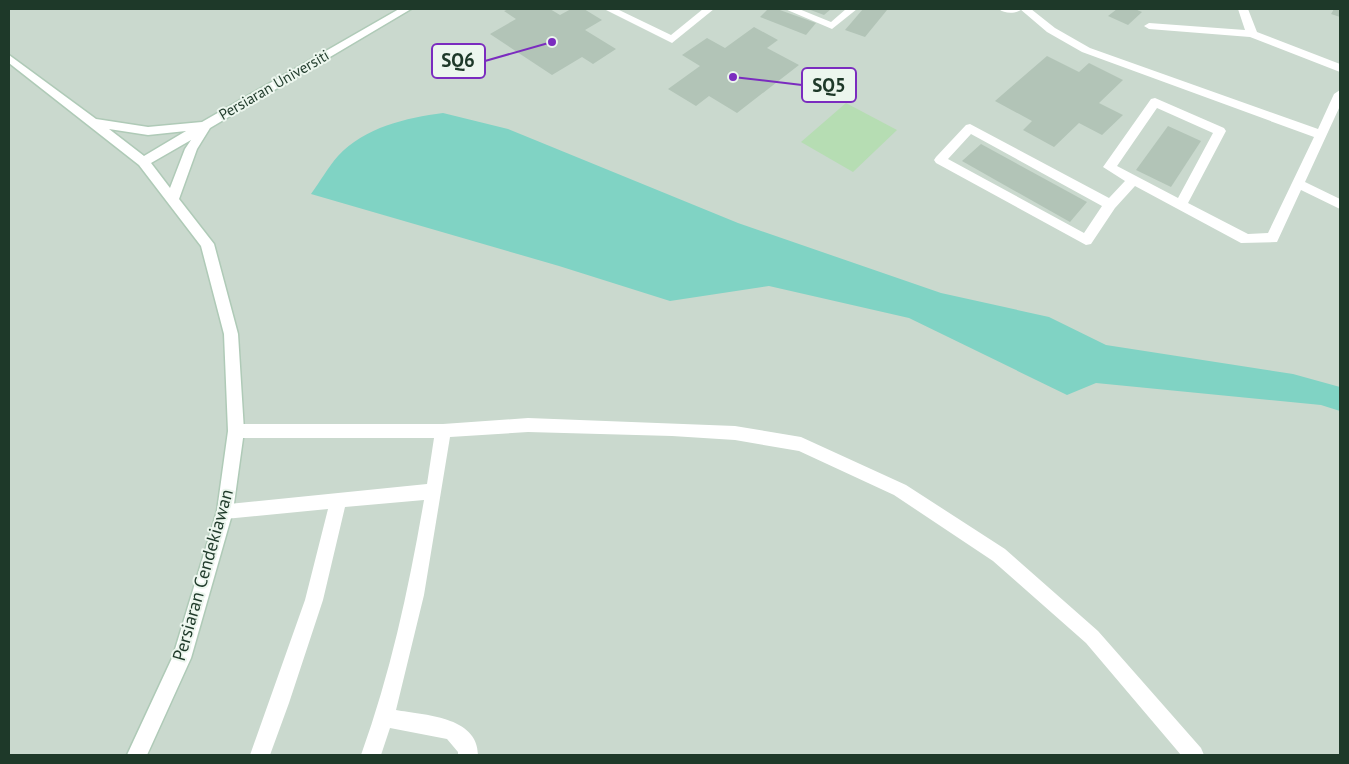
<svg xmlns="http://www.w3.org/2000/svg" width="1349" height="764" font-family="'PT Sans',sans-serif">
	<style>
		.built { fill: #cad9ce }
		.green { fill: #b6ddb3 }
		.water { fill: #80d3c4 }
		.building { fill: #b2c4b7 }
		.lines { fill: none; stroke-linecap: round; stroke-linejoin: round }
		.secondary-casing { stroke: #afcab7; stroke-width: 3 }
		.lane { fill: #fff; fill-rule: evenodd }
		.street { fill: #fff; fill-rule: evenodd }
		.secondary { fill: #fff; fill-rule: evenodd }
		.labels { text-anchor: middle; stroke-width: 4; stroke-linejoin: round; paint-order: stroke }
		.far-street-label { font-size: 15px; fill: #1e3929; stroke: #ecf6ee }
		.street-label { font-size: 18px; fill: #1e3929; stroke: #ecf6ee }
		.leader { fill: none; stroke: #7b2cbf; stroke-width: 2 }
		.callout-dot { fill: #7b2cbf; stroke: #ecf6ee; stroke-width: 2 }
		.callout { fill: #ecf6ee; stroke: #7b2cbf; stroke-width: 2 }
		.callout-label { font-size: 19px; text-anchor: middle; font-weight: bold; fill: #1e3929 }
	</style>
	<rect width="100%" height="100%" fill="#dceadf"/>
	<rect class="built" x="9" y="9" width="1331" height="746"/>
	<path class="green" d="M846,103L897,130L853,172L801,142Z"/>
	<path class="water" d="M443,113L508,129L738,223L941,293L1049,317L1106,345L1293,374L1340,387V411L1321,405L1096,383L1067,395L909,318L769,286L670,301L559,266L311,194C320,182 328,167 338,156C365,127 406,118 443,113Z"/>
	<g class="building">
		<path d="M509,9H550L560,15L571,9H584L602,20L585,30L616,49L593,64L582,57L552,75L490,34L516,19L504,11Z"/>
		<path d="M768,9H777L816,23L806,35L760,17Z"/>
		<path d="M808,9H831L824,15Z"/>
		<path d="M863,9L887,10L865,37L845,30Z"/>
		<path d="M1117,9H1135L1142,12L1128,25L1108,16Z"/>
		<path d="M1334,9H1340V17L1331,14Z"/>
		<path d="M754,27L778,40L767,48L799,65L737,113L709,96L696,106L668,89L700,66L682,55L707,38L725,48Z"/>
		<path d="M1047,56L1079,72L1089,63L1123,80L1099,103L1123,115L1102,135L1079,123L1054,147L1023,130L1032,121L995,101Z"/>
		<path d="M1168,126L1201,141L1171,187L1136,170Z"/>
		<path d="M981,144L1087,202L1070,222L962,161Z"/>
	</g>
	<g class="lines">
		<defs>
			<path id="secondary" d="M399,9H411L210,128L197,149L179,199L214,244L238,334L244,431L233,511L191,658L147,755H127L173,656L217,511L228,431L224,334L201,246L139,165L9,63V55L96,119L148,127L202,122ZM109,129L148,135L186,131L144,156ZM191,140L185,149L170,188L151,163Z"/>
		</defs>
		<use href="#secondary" class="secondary-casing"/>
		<g class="lane">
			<path d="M604,9H617L671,35L703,9H714L672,43Z"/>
			<path d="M785,9H799L831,22L846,9H857L832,29Z"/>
			<path d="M1020,9H1031L1055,28L1090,48L1318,129L1334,94L1340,90V106L1305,182L1340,199V209L1301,190L1277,242L1241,243L1135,186L1115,208L1091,244L1086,245L936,163L934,160L936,157L966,125L970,124L1109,198L1125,181L1103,167L1151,99L1155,98L1224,128L1226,131L1188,203L1248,234L1268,233L1314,137L1082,52L1047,32ZM1157,108L1213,133L1178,198L1117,166ZM971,134L1102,206L1084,233L948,159Z"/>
			<path d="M1238,9H1248L1257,32L1340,64V72L1250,37L1149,29L1144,26L1149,23L1245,30Z"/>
			<path d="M528,418L735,426L801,437L906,485L1005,549L1098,631L1201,748L1204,755H1181L1086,643L993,561L894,495L799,451L735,440L672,436L528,432L450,437L424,595L396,710C423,715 478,716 478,755H458V752L447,739L390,728L381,755H361C391,672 409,587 424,500L345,507L323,600L289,703L270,755H250L305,600L328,509L225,519L219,517L217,511L219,505L427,484L434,438H236L230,436L228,431L230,426L236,424H443Z"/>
		</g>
		<path class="street" d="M999,9H1022C1017,14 1004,14 999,9Z"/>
		<use href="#secondary" class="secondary"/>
	</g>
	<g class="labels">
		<g class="far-street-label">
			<text transform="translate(274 85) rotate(-30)" y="5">Persiaran Universiti</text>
		</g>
		<g class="street-label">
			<text transform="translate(203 575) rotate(-74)" y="6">Persiaran Cendekiawan</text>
		</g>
	</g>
	<path class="leader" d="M552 42L485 61M733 77L802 85"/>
	<g class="callout-dot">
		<circle cx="552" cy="42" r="5"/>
		<circle cx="733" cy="77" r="5"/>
	</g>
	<g class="callout">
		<rect x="432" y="44" width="53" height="34" rx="5"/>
		<rect x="802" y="68" width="54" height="34" rx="5"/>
	</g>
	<g class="callout-label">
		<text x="458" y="67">SQ6</text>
		<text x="829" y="92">SQ5</text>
	</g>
	<rect width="1349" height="764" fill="none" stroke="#1e3929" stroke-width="20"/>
</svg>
